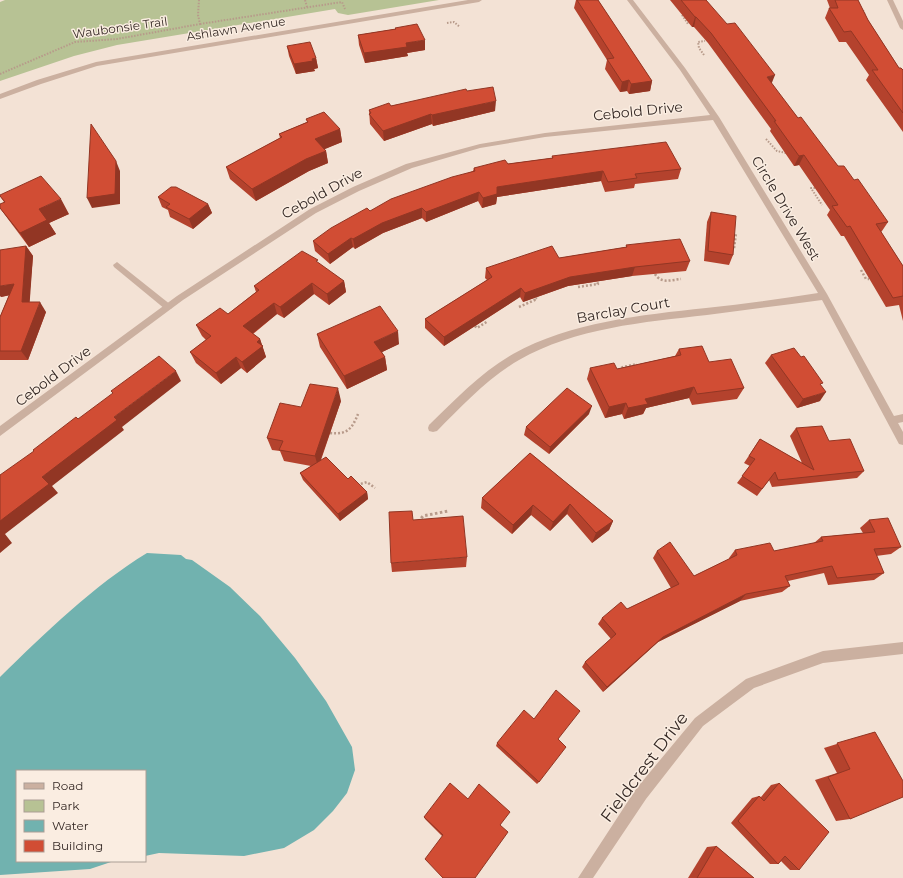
<svg xmlns="http://www.w3.org/2000/svg" width="903" height="878" font-family="Montserrat,sans-serif">
	<style>
		.green { fill: #b7c294 }
		.water { fill: #71b2af }
		.lines { fill: none; stroke-linecap: round; stroke-linejoin: round }
		.path-far2 { stroke: #b79a8a; stroke-width: 2; stroke-dasharray: 1.5 1.5; stroke-linecap: butt }
		.path-far1 { stroke: #b79a8a; stroke-width: 2.5; stroke-dasharray: 2 2; stroke-linecap: butt }
		.path { stroke: #b79a8a; stroke-width: 3; stroke-dasharray: 2.5 2.5; stroke-linecap: butt }
		.service { fill: #cbb0a0; fill-rule: evenodd }
		.minor { fill: #cbb0a0; fill-rule: evenodd }
		.wall { fill: #b4422d }
		.shaded-wall { fill: #923624 }
		.building { fill: #d14d34; stroke: #923624 }
		.labels { text-anchor: middle; stroke-width: 3; stroke-linejoin: round; paint-order: stroke }
		.far-street-label { font-size: 12px; fill: #342824; stroke: #faede1 }
		.street-label { font-size: 14px; fill: #342824; stroke: #faede1 }
		.near-street-label { font-size: 17px; fill: #342824; stroke: #faede1 }
	</style>
	<rect width="100%" height="100%" fill="#f3e2d5"/>
	<path class="green" d="M5,0H439L348,15L338,13L335,9L117,45L74,56L0,81V2Z"/>
	<path class="water" d="M147,553L181,555L186,559L192,560L230,587L260,616L295,658L326,701L352,747L355,770L347,793L333,811L314,830L284,848L244,856L159,853L145,856V771H17V861H114L90,869L0,875V677C45,633 93,586 147,553Z"/>
	<g class="lines">
		<g class="path-far2">
			<path d="M305,0L307,7"/>
			<path d="M863,10L865,15H863"/>
			<path d="M682,15L688,24"/>
			<path d="M447,23L454,22L460,27"/>
			<path d="M200,24L342,2L345,9"/>
			<path d="M704,55L699,48L698,42L705,41"/>
			<path d="M0,74L75,42L117,39L200,24L198,15L199,0"/>
			<path d="M766,139L777,151L786,153"/>
			<path d="M815,188H811L822,205"/>
		</g>
		<g class="path-far1">
			<path d="M731,248L734,249L736,233"/>
			<path d="M861,270L866,279H869"/>
			<path d="M655,274C661,284 671,280 681,279"/>
			<path d="M578,287L598,284L597,282"/>
			<path d="M519,307L537,299L536,298"/>
			<path d="M475,326L477,328L488,321"/>
			<path d="M618,370L623,367L637,364"/>
			<path d="M330,433C347,435 352,429 358,414"/>
			<path d="M357,485L367,482L375,488"/>
		</g>
		<path class="path" d="M418,522L423,516L448,511"/>
		<path class="service" d="M117,262L171,305L172,307L171,309H165L114,267L113,265Z"/>
		<g class="minor">
			<path d="M468,0H482L479,2L97,66L41,84L0,99V94L37,80L96,62Z"/>
			<path d="M627,0H633L685,68L719,117L827,294L894,416L903,414V422L898,423L903,432V445L899,444L822,300C783,305 745,310 707,315C644,322 575,328 519,360C488,378 462,406 437,431L433,432L429,431L428,428L429,425C455,400 481,372 513,354C571,322 641,315 706,308C744,304 781,299 818,293L713,120L545,137L480,148L412,168L359,191L316,213L183,300L0,436V426L177,296L310,209L353,187L406,164L480,144L545,133L710,115L680,70Z"/>
			<path d="M887,0H893L903,21V30L900,28Z"/>
			<path d="M903,642V654L823,663L754,688L703,726L646,799L593,878H578L636,789L695,718L746,679L823,651Z"/>
		</g>
	</g>
	<g class="wall">
		<path d="M576,0H598L652,81L650,91L629,94L627,91L620,92L605,69L607,60L574,8Z"/>
		<path d="M670,0H706L798,118L838,166L854,180L888,222L882,231L881,232L903,266V321L899,305L886,307L844,236H841L827,215L830,210L799,165L794,166L770,131L771,129L708,43L694,27H692Z"/>
		<path d="M827,0H858L868,20L899,68L903,70V132L866,80L869,75L846,42H839L825,18L829,8H830Z"/>
		<path d="M395,28L425,50L407,53L408,56L365,63L359,45L358,35L395,29Z"/>
		<path d="M287,46L316,58L318,68L314,69L315,71L296,74L289,56Z"/>
		<path d="M467,91L495,111L433,126L432,124L384,141L370,124L369,110Z"/>
		<path d="M306,119L340,129L342,142L324,149L326,151L328,163L309,171L256,201L230,179L226,167L280,138L279,134L307,122Z"/>
		<path d="M552,156L681,169L678,179L635,184L634,188L605,192L601,181L497,197L496,204L482,208L478,201L426,222L422,218L383,233L355,249L353,247L330,264L315,251L313,241L370,211L473,171L474,168L552,158Z"/>
		<path d="M0,196L69,214L49,223L56,234L29,247L8,219L0,208L4,202Z"/>
		<path d="M158,197L208,204L212,213L193,229L170,217L168,210L162,207Z"/>
		<path d="M711,212L733,255L729,265L704,261L707,222Z"/>
		<path d="M626,245L690,261L686,271L632,276L568,286L523,302L520,297L444,346L425,328V319L487,280L485,278L486,268L559,258L626,247Z"/>
		<path d="M26,246L33,256L29,302L46,312L28,360H0V317L9,295L1,297Z"/>
		<path d="M319,264L344,281L346,292L329,305L314,294L284,318L277,314L253,334L260,339L266,357L247,373L241,368L221,384L196,363L190,352L206,340L202,336L196,325L228,314L256,292L254,286Z"/>
		<path d="M317,334L399,344L382,352L385,357L387,370L347,389L320,347Z"/>
		<path d="M679,349L709,362L744,388L737,399L692,405L689,398L646,408L643,414L624,419L622,414L605,418L587,379L590,368L617,369L675,356Z"/>
		<path d="M771,355L820,401L797,408L765,363Z"/>
		<path d="M341,401L321,460L367,492L368,499L340,521L303,480L300,473L311,466L284,461L280,451L272,450L267,438L301,407Z"/>
		<path d="M589,414L549,454L524,435L526,427Z"/>
		<path d="M796,428L829,441L864,471L857,478L772,487L769,480L757,496L737,483L750,466L744,463L760,439L802,463L790,436Z"/>
		<path d="M530,453L613,521L609,530L592,543L567,514L550,531L531,515L512,534L481,508L482,498Z"/>
		<path d="M869,520L901,547L891,554L876,556L884,573L874,580L828,585L824,573L788,581L790,586L782,592L740,601L658,642L603,692L582,667L585,662L611,639L598,624L602,618L627,609L671,588L653,558L657,551L694,576L729,559V558L735,550L774,551L814,543L821,537L863,533L860,528Z"/>
		<path d="M467,557L466,567L392,572L391,563Z"/>
		<path d="M875,732L850,819L836,821L815,780L837,773L824,748Z"/>
		<path d="M558,739L539,782L537,784L496,746L497,743Z"/>
		<path d="M779,783L799,870H790L781,861L778,864H770L731,823L752,798L759,796L761,797L771,785Z"/>
		<path d="M468,799L442,836L425,819L424,817Z"/>
		<path d="M716,846L754,878H688L707,847Z"/>
	</g>
	<g class="shaded-wall">
		<path d="M695,17H696L694,27H692Z"/>
		<path d="M425,40V50L407,53L408,56L365,63L364,53L406,43Z"/>
		<path d="M316,58L318,68L314,69L315,71L296,74L294,64Z"/>
		<path d="M775,75L771,85L767,77Z"/>
		<path d="M629,80L627,91L620,92L622,82Z"/>
		<path d="M652,81L650,91L629,94L631,84Z"/>
		<path d="M496,101L495,111L433,126L432,115Z"/>
		<path d="M431,114L432,124L384,141L383,131Z"/>
		<path d="M340,129L342,142L318,152L315,139Z"/>
		<path d="M326,151L328,163L309,171L256,201L252,189L306,159Z"/>
		<path d="M804,155L799,165L794,166L799,156Z"/>
		<path d="M116,161L120,171V204L92,208L87,198Z"/>
		<path d="M603,171L601,181L497,197L496,204L482,208L483,198L497,187Z"/>
		<path d="M479,192L478,201L426,222V212Z"/>
		<path d="M61,199L69,214L49,223L56,234L29,247L20,233L39,209Z"/>
		<path d="M208,204L212,213L193,229L189,219Z"/>
		<path d="M422,208V218L383,233L355,249L353,239L382,223Z"/>
		<path d="M351,238L353,247L330,264L328,254Z"/>
		<path d="M26,246L33,256L29,312L22,302Z"/>
		<path d="M635,267L632,276L568,286L523,302L525,293L570,277Z"/>
		<path d="M344,281L346,292L329,305L327,294Z"/>
		<path d="M312,283L314,294L284,318L280,307Z"/>
		<path d="M14,284L21,293L1,297L0,296V286Z"/>
		<path d="M521,288L520,297L444,346V337Z"/>
		<path d="M40,302L46,312L28,360L21,351Z"/>
		<path d="M274,303L277,314L248,337L243,326Z"/>
		<path d="M398,331L399,344L376,355L374,342Z"/>
		<path d="M260,339L266,357L247,373L242,362L257,342Z"/>
		<path d="M236,357L241,368L221,384L216,373Z"/>
		<path d="M385,357L387,370L347,389L344,376Z"/>
		<path d="M176,371L181,381L122,427L124,430L52,486L58,493L5,534L12,543L0,553V521L42,477L114,417Z"/>
		<path d="M694,387L689,398L646,408L643,414L624,419L628,408L645,399Z"/>
		<path d="M338,388L341,401L318,467L315,456Z"/>
		<path d="M826,392L820,401L797,408L803,399Z"/>
		<path d="M626,403L622,414L605,418L609,407Z"/>
		<path d="M592,406L589,414L549,454L550,447Z"/>
		<path d="M367,492L368,499L340,521L338,514Z"/>
		<path d="M570,504L567,514L550,531L553,522Z"/>
		<path d="M533,505L531,515L512,534L513,525Z"/>
		<path d="M613,521L609,530L592,543L596,533Z"/>
		<path d="M746,594L740,601L658,642L603,692L607,687L663,637Z"/>
	</g>
	<g class="building">
		<path d="M577,0H598L652,81L631,84L629,80L622,82L607,59L614,58Z"/>
		<path d="M681,0H706L727,24L735,23L775,75L767,77L798,118L801,117L838,166H844L854,180L858,179L888,222L876,224L903,266V296L893,298L850,226L847,227L832,206L838,205L804,155L799,156L774,121H776L711,33L696,17H695Z"/>
		<path d="M835,0H858L868,20L899,68H901L903,70V113L872,70H878L851,31L844,32L829,8H838Z"/>
		<path d="M417,24L425,40L406,43L407,47L364,53L358,35L396,29L395,28Z"/>
		<path d="M310,42L316,58L312,59L313,61L294,64L287,46Z"/>
		<path d="M493,87L496,101L432,115L431,114L383,131L369,114L371,113L369,110L389,103L391,106L466,89L467,91Z"/>
		<path d="M324,112L340,129L315,139L326,151L306,159L252,189L226,167L282,137L279,134L308,122L306,119Z"/>
		<path d="M91,124L116,161L115,194L87,198Z"/>
		<path d="M666,142L681,169L635,174L637,178L608,182L603,171L497,187V194L483,198L479,192L426,212L422,208L382,223L353,239L351,238L328,254L313,241L331,228L367,208L370,211L391,199L452,177L475,171L474,168L505,160L508,164L553,158L552,156Z"/>
		<path d="M41,176L61,199L39,209L47,220L20,233L0,208V204L5,202L0,196V195Z"/>
		<path d="M171,187H176L208,204L189,219L166,207L170,204L158,197Z"/>
		<path d="M711,212L736,216L733,255L708,251Z"/>
		<path d="M680,239L690,261L635,267L570,277L525,293L521,288L444,337L425,319L492,277L486,268L552,246L559,258L627,247L626,245Z"/>
		<path d="M26,246L22,302H40L21,351H0V317L14,284L0,286V250Z"/>
		<path d="M302,251L318,260L316,261L344,281L327,294L312,283L280,307L274,303L243,326L260,339L257,342L263,346L242,362L236,357L216,373L190,352L211,336L196,325L220,308L228,314L259,290L254,286Z"/>
		<path d="M380,306L398,331L374,342L385,357L344,376L317,334Z"/>
		<path d="M702,346L709,362L731,359L744,388L697,394L694,387L645,399L648,404L628,408L626,403L609,407L590,368L614,363L617,369L681,355L679,349Z"/>
		<path d="M794,348L801,357L804,356L823,383L820,384L826,392L803,399L771,355Z"/>
		<path d="M159,356L176,371L114,417L117,420L42,477L49,484L0,521V475L34,451L33,450L76,417L78,419L113,393L111,391Z"/>
		<path d="M310,384L338,388L315,456L279,450L283,441L267,438L280,403L301,407Z"/>
		<path d="M567,388L592,406L550,447L526,427Z"/>
		<path d="M822,426L829,441L850,439L864,471L778,480L775,472L762,489L742,476L755,459L749,456L760,439L814,470L796,428Z"/>
		<path d="M530,453L613,521L596,533L570,504L553,522L533,505L513,525L482,498Z"/>
		<path d="M326,457L348,479L351,476L367,492L338,514L300,473Z"/>
		<path d="M412,511L413,520L463,516L467,557L391,563L389,512Z"/>
		<path d="M888,518L901,547L874,549L884,573L837,578L832,566L785,576L790,586L746,594L663,637L607,687L585,662L616,634L602,618L621,602L627,609L679,584L657,551L670,542L694,576L737,555L735,550L770,543L774,551L823,541L821,537L875,532L869,520Z"/>
		<path d="M556,690L580,711L558,739L566,747L539,782L497,743L524,710L534,719Z"/>
		<path d="M875,732L903,781V797L850,819L828,777L850,769L837,743Z"/>
		<path d="M450,783L468,799L479,784L510,812L500,825L508,832L475,878H443L425,859L443,835L424,817Z"/>
		<path d="M779,783L829,832L799,870L785,856L778,864L738,821L759,796L764,801Z"/>
		<path d="M716,846L754,878H697Z"/>
	</g>
	<g class="labels">
		<g class="far-street-label">
			<text transform="translate(120 28) rotate(-8)" y="4">Waubonsie Trail</text>
			<text transform="translate(236 29) rotate(-9)" y="4">Ashlawn Avenue</text>
		</g>
		<g class="street-label">
			<text transform="translate(638 111) rotate(-6)" y="5">Cebold Drive</text>
			<text transform="translate(322 193) rotate(-29)" y="5">Cebold Drive</text>
			<text transform="translate(786 208) rotate(59)" y="5">Circle Drive West</text>
			<text transform="translate(623 310) rotate(-10)" y="5">Barclay Court</text>
			<text transform="translate(53 376) rotate(-37)" y="5">Cebold Drive</text>
		</g>
		<g class="near-street-label">
			<text transform="translate(644 767) rotate(-53)" y="6">Fieldcrest Drive</text>
		</g>
	</g>
	<rect x="16" y="770" width="130" height="92" fill="#faede1" stroke="#ab9e95"/>
	<rect x="24" y="783" width="20" height="6" fill="#cbb0a0" stroke="#ab9e95"/>
	<text x="52" y="790" font-size="12" fill="#342824">Road</text>
	<rect x="24" y="800" width="20" height="12" fill="#b7c294" stroke="#ab9e95"/>
	<text x="52" y="810" font-size="12" fill="#342824">Park</text>
	<rect x="24" y="820" width="20" height="12" fill="#71b2af" stroke="#ab9e95"/>
	<text x="52" y="830" font-size="12" fill="#342824">Water</text>
	<rect x="24" y="840" width="20" height="12" fill="#d14d34" stroke="#ab9e95"/>
	<text x="52" y="850" font-size="12" fill="#342824">Building</text>
</svg>
